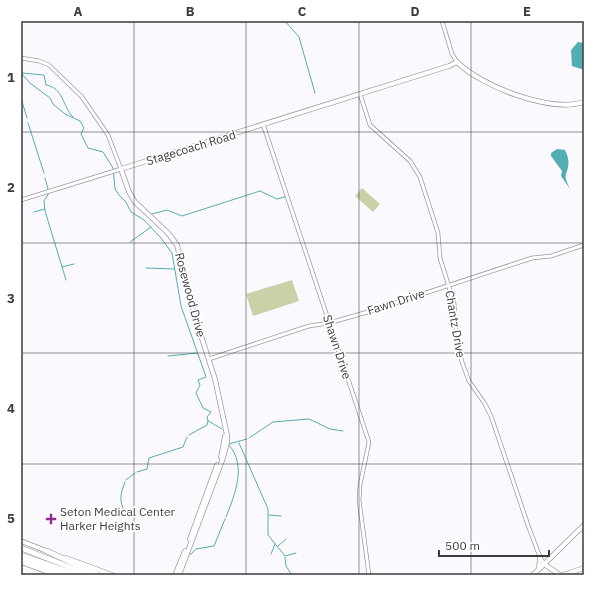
<svg xmlns="http://www.w3.org/2000/svg" width="605" height="596" font-family="'IBM Plex Sans',sans-serif">
	<style>
		.green { fill: #c9d1a7 }
		.water { fill: #52aeb2 }
		.lines { fill: none; stroke-linecap: round; stroke-linejoin: round }
		.stream { stroke: #52aeb2; stroke-width: 1 }
		.minor-casing { stroke: #9f98a2; stroke-width: 4.5 }
		.major-casing { stroke: #9f98a2; stroke-width: 5.5 }
		.highway-casing { stroke: #9f98a2; stroke-width: 6 }
		.minor { stroke: #fff; stroke-width: 3 }
		.major { stroke: #fff; stroke-width: 4 }
		.highway { stroke: #fff; stroke-width: 5 }
		.grid { fill: none; stroke: #3d3a3e; stroke-width: 1; stroke-opacity: 0.55 }
		.poi-dot { fill: #902e96; stroke: #fff; stroke-width: 1.5 }
		.labels { text-anchor: middle; stroke-width: 3.5; stroke-linejoin: round; paint-order: stroke }
		.street-label { font-size: 12px; fill: #3d3a3e; stroke: #fff }
		.poi-label { font-size: 12px; fill: #3d3a3e; stroke: #fff; text-anchor: start }
		.neatline { fill: none; stroke: #3d3a3e; stroke-width: 1.5 }
		.grid-label { font-size: 13px; text-anchor: middle; font-weight: bold; fill: #3d3a3e }
	</style>
	<rect width="100%" height="100%" fill="#fcf9fe"/>
	<g class="green">
		<path d="M362,188L380,204L373,212L355,196Z"/>
		<path d="M292,280L299,301L253,316L246,294Z"/>
	</g>
	<g class="water">
		<path d="M578,42L584,43V70L572,66L571,50Z"/>
		<path d="M557,149L565,150C570,160 569,166 566,174C564,178 569,186 570,189L561,176L562,171L551,156V153Z"/>
	</g>
	<g class="lines">
		<g class="stream">
			<path d="M285,21L299,37L315,93"/>
			<path d="M21,73L30,83L50,98L53,104L65,114L80,121L84,128L81,134L88,148L103,152L113,168L115,189L119,195L126,202L131,212L144,220L161,238L172,253L181,306L205,374L206,377L198,380L200,385L196,393L203,408L211,412L207,417L208,421L222,429"/>
			<path d="M22,73L44,75L46,85C64,88 62,106 73,117"/>
			<path d="M21,98L27,118"/>
			<path d="M28,123L44,173"/>
			<path d="M45,178L48,189"/>
			<path d="M49,193L44,201L45,211L66,280"/>
			<path d="M34,212L45,209"/>
			<path d="M152,214L167,210L182,216L260,191L277,199L285,197"/>
			<path d="M130,242L151,227"/>
			<path d="M62,267L74,264"/>
			<path d="M146,268L174,269"/>
			<path d="M168,356L197,353"/>
			<path d="M189,435L207,425L208,421"/>
			<path d="M249,438L273,422L309,419L330,429L343,431"/>
			<path d="M239,443L268,509V535L285,556L296,553"/>
			<path d="M229,444L247,439"/>
			<path d="M137,472L147,469L149,458L183,447L187,437"/>
			<path d="M126,480L135,473"/>
			<path d="M125,482C121,492 118,502 125,511"/>
			<path d="M269,515L281,516"/>
			<path d="M226,517C235,494 247,466 229,445"/>
			<path d="M278,546L286,539"/>
			<path d="M271,554L275,544"/>
			<path d="M190,555L196,549L214,546L225,519"/>
			<path d="M285,557L286,566L292,575"/>
		</g>
		<defs>
			<g id="minor">
				<path d="M442,21L452,54L457,62"/>
				<path d="M21,58L39,61L49,65L82,97L108,135L121,169L21,200"/>
				<path d="M360,94L370,125L410,161L420,177L438,233L440,258L454,303L457,342L462,362L469,381L485,404L491,416L529,528L540,557L544,564"/>
				<path d="M263,124L369,442L360,485L359,500L369,575"/>
				<path d="M209,359L309,326L329,323L371,311L532,258L551,256L584,245"/>
			</g>
			<g id="major">
				<path d="M221,457L225,436"/>
				<path d="M190,539L217,465"/>
				<path d="M21,541L49,552"/>
				<path d="M66,558L112,575"/>
				<path d="M21,562L56,575"/>
				<path d="M544,564L560,575"/>
				<path d="M539,569L540,557"/>
				<path d="M175,575L185,551"/>
				<path d="M179,575L223,458L227,443V435L215,379L194,314L177,245L168,233L135,202L129,192L121,169L449,66L457,62C481,86 550,113 584,102"/>
				<path d="M533,575L584,525"/>
				<path d="M563,575L584,568"/>
			</g>
			<g id="highway">
				<path d="M21,548L90,575"/>
				<path d="M47,551L98,575"/>
				<path d="M21,555L78,575"/>
				<path d="M21,559L65,575"/>
			</g>
		</defs>
		<use href="#minor" class="minor-casing"/>
		<use href="#major" class="major-casing"/>
		<use href="#highway" class="highway-casing"/>
		<use href="#minor" class="minor"/>
		<use href="#major" class="major"/>
		<use href="#highway" class="highway"/>
	</g>
	<path class="grid" d="M134,21V575M246,21V575M359,21V575M471,21V575M21,132H584M21,243H584M21,353H584M21,464H584"/>
	<path class="poi-dot" d="M49 513h4v4h4v4h-4v4h-4v-4h-4v-4h4z"/>
	<g class="labels">
		<g class="street-label">
			<text transform="translate(191 148) rotate(-17)" y="4">Stagecoach Road</text>
			<text transform="translate(190 295) rotate(75)" y="4">Rosewood Drive</text>
			<text transform="translate(396 302) rotate(-18)" y="4">Fawn Drive</text>
			<text transform="translate(455 324) rotate(80)" y="4">Chantz Drive</text>
			<text transform="translate(337 347) rotate(72)" y="4">Shawn Drive</text>
		</g>
		<g class="poi-label">
			<text x="60" y="516">Seton Medical Center<tspan x="60" dy="14">Harker Heights</tspan></text>
		</g>
	</g>
	<rect width="605" height="596" fill="none" stroke="#ffffff" stroke-width="44"/>
	<path d="M439 550v6h110v-6" fill="none" stroke="#3d3a3e" stroke-width="2"/>
	<text x="445" y="550" font-size="12" fill="#3d3a3e" stroke="#ffffff" stroke-width="3" paint-order="stroke">500 m</text>
	<rect x="22" y="22" width="561" height="552" class="neatline"/>
	<g class="grid-label">
		<text x="78" y="16">A</text>
		<text x="190" y="16">B</text>
		<text x="302" y="16">C</text>
		<text x="415" y="16">D</text>
		<text x="527" y="16">E</text>
		<text x="11" y="82">1</text>
		<text x="11" y="192">2</text>
		<text x="11" y="303">3</text>
		<text x="11" y="413">4</text>
		<text x="11" y="523">5</text>
	</g>
</svg>
